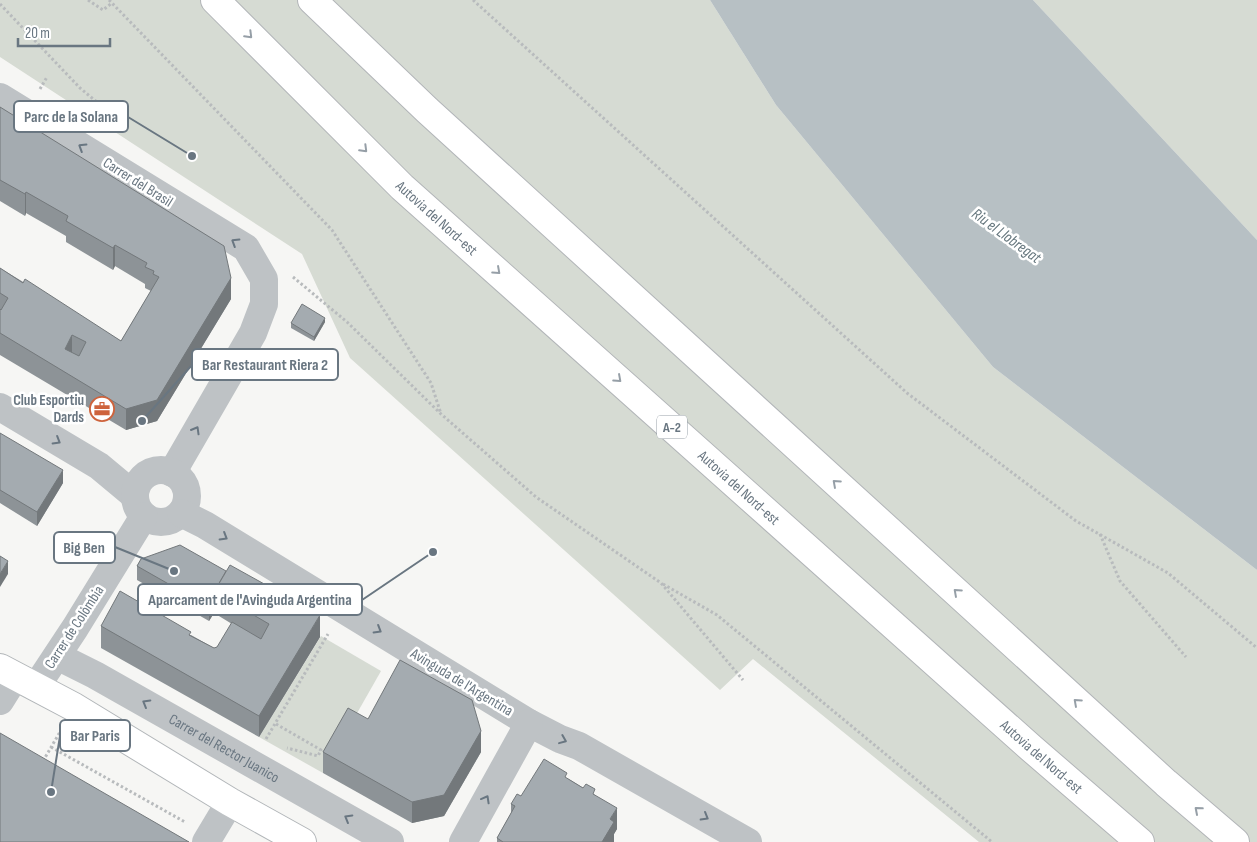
<svg xmlns="http://www.w3.org/2000/svg" width="1257" height="842" font-family="'Sofia Sans Condensed',sans-serif">
	<style>
		.green { fill: #d6dbd3 }
		.water { fill: #b7c0c4 }
		.lines { fill: none; stroke-linecap: round; stroke-linejoin: round }
		.major-casing { stroke: #b2b6b9; stroke-width: 30 }
		.highway-casing { stroke: #b2b5b8; stroke-width: 30 }
		.path { stroke: #b8bbbd; stroke-width: 3; stroke-dasharray: 2.5 2.5; stroke-linecap: butt }
		.minor { stroke: #bec2c5; stroke-width: 28 }
		.major { stroke: #fff; stroke-width: 28 }
		.highway { stroke: #fff; stroke-width: 28 }
		.wall { fill: #8d9397 }
		.shaded-wall { fill: #73787b }
		.building { fill: #a4abb0; stroke: #73787b; fill-rule: evenodd }
		.oneway { stroke: #969fa7 }
		.oneway2 { stroke: #697681 }
		.labels { text-anchor: middle; stroke-width: 5; stroke-linejoin: round; paint-order: stroke }
		.shield { fill: #fff; stroke: #969fa7; stroke-width: 1 }
		.shield-label { font-size: 14px; font-weight: bold; fill: #697681 }
		.street-label { font-size: 15px; fill: #697681; stroke: #fff }
		.poi-label { font-size: 15px; font-weight: bold; fill: #697681; stroke: #fff; text-anchor: end }
		.water-label { font-size: 16px; font-style: italic; fill: #65767d; stroke: #fff }
		.leader { fill: none; stroke: #697681; stroke-width: 2 }
		.callout-dot { fill: #697681; stroke: #fff; stroke-width: 2 }
		.callout { fill: #fff; stroke: #697681; stroke-width: 2 }
		.callout-label { font-size: 16px; text-anchor: middle; font-weight: bold; fill: #697681 }
	</style>
	<rect width="100%" height="100%" fill="#f6f6f4"/>
	<g class="green">
		<path d="M0,0H710L776,105L993,367L1257,570V842H979L753,659L720,690L350,358L302,254L0,57Z"/>
		<path d="M1033,0H1257V240Z"/>
		<path d="M321,636L381,671L323,773L259,737Z"/>
	</g>
	<path class="water" d="M710,0H1033L1257,240V570L993,367L776,105Z"/>
	<g class="lines">
		<defs>
			<path id="major" d="M0,668L74,707L230,802L302,842"/>
			<g id="highway">
				<path id="s2" d="M215,0L402,187L1031,748L1140,842"/>
				<path d="M312,0L427,110L1166,783L1235,842"/>
			</g>
		</defs>
		<use href="#major" class="major-casing"/>
		<use href="#highway" class="highway-casing"/>
		<g class="path">
			<path d="M88,0L103,10L112,3"/>
			<path d="M109,0L332,230L431,383L441,414"/>
			<path d="M473,0L907,393L1076,521L1168,573L1257,648"/>
			<path d="M0,4L80,88L104,108"/>
			<path d="M40,89L47,77"/>
			<path d="M293,277L347,322L441,414L536,497L661,583L743,680"/>
			<path d="M1100,534L1120,581L1186,657"/>
			<path d="M663,584L717,615L992,842"/>
			<path d="M276,724L321,750L318,756L287,748"/>
			<path d="M266,739L328,634"/>
			<path d="M51,747L185,822"/>
			<path d="M43,761L60,732"/>
		</g>
		<g class="minor">
			<path d="M0,97L246,248L264,279V304L253,333L172,473"/>
			<path d="M0,407L99,466L135,496"/>
			<circle cx="161" cy="496" r="26"/>
			<path d="M181,513L205,525L529,723L560,739L579,746L748,842"/>
			<path id="s1" d="M57,656L95,675L390,842"/>
			<path d="M36,687L75,628L144,516"/>
			<path d="M0,701L15,677"/>
			<path d="M206,842L230,802"/>
			<path d="M463,842L529,723"/>
		</g>
		<use href="#major" class="major"/>
		<use href="#highway" class="highway"/>
	</g>
	<g class="wall">
		<path d="M0,107L231,299L157,421L126,430L0,355V268L121,341L151,291L145,288V284L115,266L113,270L66,242V236L26,213L25,216L0,201Z"/>
		<path d="M325,322L314,341L291,328V323Z"/>
		<path d="M0,433L63,483L37,526L0,503Z"/>
		<path d="M141,559L320,637L259,737L101,648V626L191,635L214,648L217,647L232,624L214,613L209,621L137,580V566Z"/>
		<path d="M368,719L481,752L444,816L412,823L323,773V752Z"/>
		<path d="M567,778L595,795L617,829L614,834V842H497V838L511,813V804L521,796Z"/>
	</g>
	<g class="shaded-wall">
		<path d="M26,192V213L25,216V194Z"/>
		<path d="M115,245V266L113,270V248Z"/>
		<path d="M231,278V299L157,421L126,430V409Z"/>
		<path d="M325,318V322L314,341V337Z"/>
		<path d="M72,335V356L65,349Z"/>
		<path d="M63,470V483L37,526V512Z"/>
		<path d="M8,561V574L0,587V574Z"/>
		<path d="M214,600V613L209,621V607Z"/>
		<path d="M320,615V637L259,737V716Z"/>
		<path d="M481,731V752L444,816L412,823V802Z"/>
		<path d="M617,808V829L614,834V842H602L610,819Z"/>
	</g>
	<g class="building">
		<path d="M0,107L224,246L231,278L157,400L126,409L0,333V309L1,310L8,298L0,293V268L23,283L25,279L121,341L159,277L153,274L154,271L145,267L147,263L115,245L113,248L66,221L68,216L26,192L25,194L0,180ZM72,335L86,342L79,356L65,349Z"/>
		<path d="M302,304L325,318L314,337L291,323Z"/>
		<path d="M0,433L63,470L37,512L0,490Z"/>
		<path d="M180,545L226,571L214,592V600L209,607L137,566L141,559Z"/>
		<path d="M0,556L8,561L0,574Z"/>
		<path d="M230,565L320,615L259,716L101,626L120,591L191,632L189,635L214,648L217,647L232,622L261,639L269,624L214,592Z"/>
		<path d="M400,660L472,700L481,731L444,795L412,802L323,752L348,708L368,719Z"/>
		<path d="M0,733L189,842H0Z"/>
		<path d="M544,759L567,773L565,777L583,788L586,784L595,789L593,794L617,808L610,819L614,822L602,842H503L497,838L515,806L511,804L517,794L521,796Z"/>
	</g>
	<defs><path id="oneway-chevron" d="M-2-3.5L2.5 0L-2 3.5" fill="none" stroke-width="1.6" stroke-linecap="round" stroke-linejoin="round" transform="scale(1.25)"/></defs>
	<g class="oneway">
		<use href="#oneway-chevron" transform="translate(249 35) rotate(45)"/>
		<use href="#oneway-chevron" transform="translate(364 149) rotate(45)"/>
		<use href="#oneway-chevron" transform="translate(497 271) rotate(42)"/>
		<use href="#oneway-chevron" transform="translate(618 379) rotate(42)"/>
		<use href="#oneway-chevron" transform="translate(836 483) rotate(-138)"/>
		<use href="#oneway-chevron" transform="translate(957 592) rotate(-138)"/>
		<use href="#oneway-chevron" transform="translate(1077 702) rotate(-138)"/>
		<use href="#oneway-chevron" transform="translate(1198 810) rotate(-139)"/>
	</g>
	<g class="oneway2">
		<use href="#oneway-chevron" transform="translate(82 147) rotate(-148)"/>
		<use href="#oneway-chevron" transform="translate(235 242) rotate(-148)"/>
		<use href="#oneway-chevron" transform="translate(196 430) rotate(-60)"/>
		<use href="#oneway-chevron" transform="translate(57 441) rotate(31)"/>
		<use href="#oneway-chevron" transform="translate(224 537) rotate(31)"/>
		<use href="#oneway-chevron" transform="translate(378 630) rotate(31)"/>
		<use href="#oneway-chevron" transform="translate(146 703) rotate(-150)"/>
		<use href="#oneway-chevron" transform="translate(563 740) rotate(22)"/>
		<use href="#oneway-chevron" transform="translate(486 799) rotate(-61)"/>
		<use href="#oneway-chevron" transform="translate(705 817) rotate(30)"/>
		<use href="#oneway-chevron" transform="translate(348 818) rotate(-150)"/>
	</g>
	<defs>
		<symbol id="office-ring" viewBox="-11 -11 22 22"><circle r="9.5" fill="#fff" stroke="#ce633c" stroke-width="1.5"/><path d="M-6-3h4V-5.5h4V-3h4V5H-6ZM-1-4.5V-3h2v-1.5ZM-6 0V1H6V0Z" fill="#ce633c"/></symbol>
	</defs>
	<g fill-rule="evenodd">
		<use href="#office-ring" x="88" y="395" width="28" height="28"/>
	</g>
	<g class="labels">
		<rect class="shield" x="657" y="415.5" width="30" height="23" rx="4"/>
		<g class="shield-label">
			<text x="672" y="432">A-2</text>
		</g>
		<g class="street-label">
			<text transform="translate(138 182) rotate(32)" y="5">Carrer del Brasil</text>
			<text dy="5" stroke="none"><textPath href="#s2" startOffset="311">Autovia del Nord-est</textPath></text>
			<text dy="5" stroke="none"><textPath href="#s2" startOffset="716">Autovia del Nord-est</textPath></text>
			<text transform="translate(74 627) rotate(-57)" y="5">Carrer de Colòmbia</text>
			<text transform="translate(462 682) rotate(31)" y="5">Avinguda de l'Argentina</text>
			<text dy="5" stroke="none"><textPath href="#s1" startOffset="191">Carrer del Rector Juanico</textPath></text>
			<text dy="5" stroke="none"><textPath href="#s2" startOffset="1121">Autovia del Nord-est</textPath></text>
		</g>
		<g class="poi-label">
			<text x="84" y="405">Club Esportiu<tspan x="84" dy="17">Dards</tspan></text>
		</g>
		<g class="water-label">
			<text transform="translate(1007 235) rotate(36)" y="6">Riu el Llobregat</text>
		</g>
	</g>
	<path class="leader" d="M192 156L128 117M142 421L192 365M174 571L115 547M433 552L362 600M51 792L60 736"/>
	<g class="callout-dot">
		<circle cx="192" cy="156" r="5"/>
		<circle cx="142" cy="421" r="5"/>
		<circle cx="174" cy="571" r="5"/>
		<circle cx="433" cy="552" r="5"/>
		<circle cx="51" cy="792" r="5"/>
	</g>
	<g class="callout">
		<rect x="14" y="101" width="114" height="31" rx="5"/>
		<rect x="192" y="349" width="146" height="31" rx="5"/>
		<rect x="54" y="532" width="61" height="31" rx="5"/>
		<rect x="138" y="584" width="224" height="31" rx="5"/>
		<rect x="60" y="720" width="70" height="31" rx="5"/>
	</g>
	<g class="callout-label">
		<text x="71" y="122">Parc de la Solana</text>
		<text x="265" y="370">Bar Restaurant Riera 2</text>
		<text x="84" y="553">Big Ben</text>
		<text x="250" y="605">Aparcament de l'Avinguda Argentina</text>
		<text x="95" y="741">Bar Paris</text>
	</g>
	<path d="M18 38v8h92v-8" fill="none" stroke="#697681" stroke-width="2.5"/>
	<text x="25" y="38" font-size="15" fill="#697681" stroke="#ffffff" stroke-width="4" paint-order="stroke">20 m</text>
</svg>
